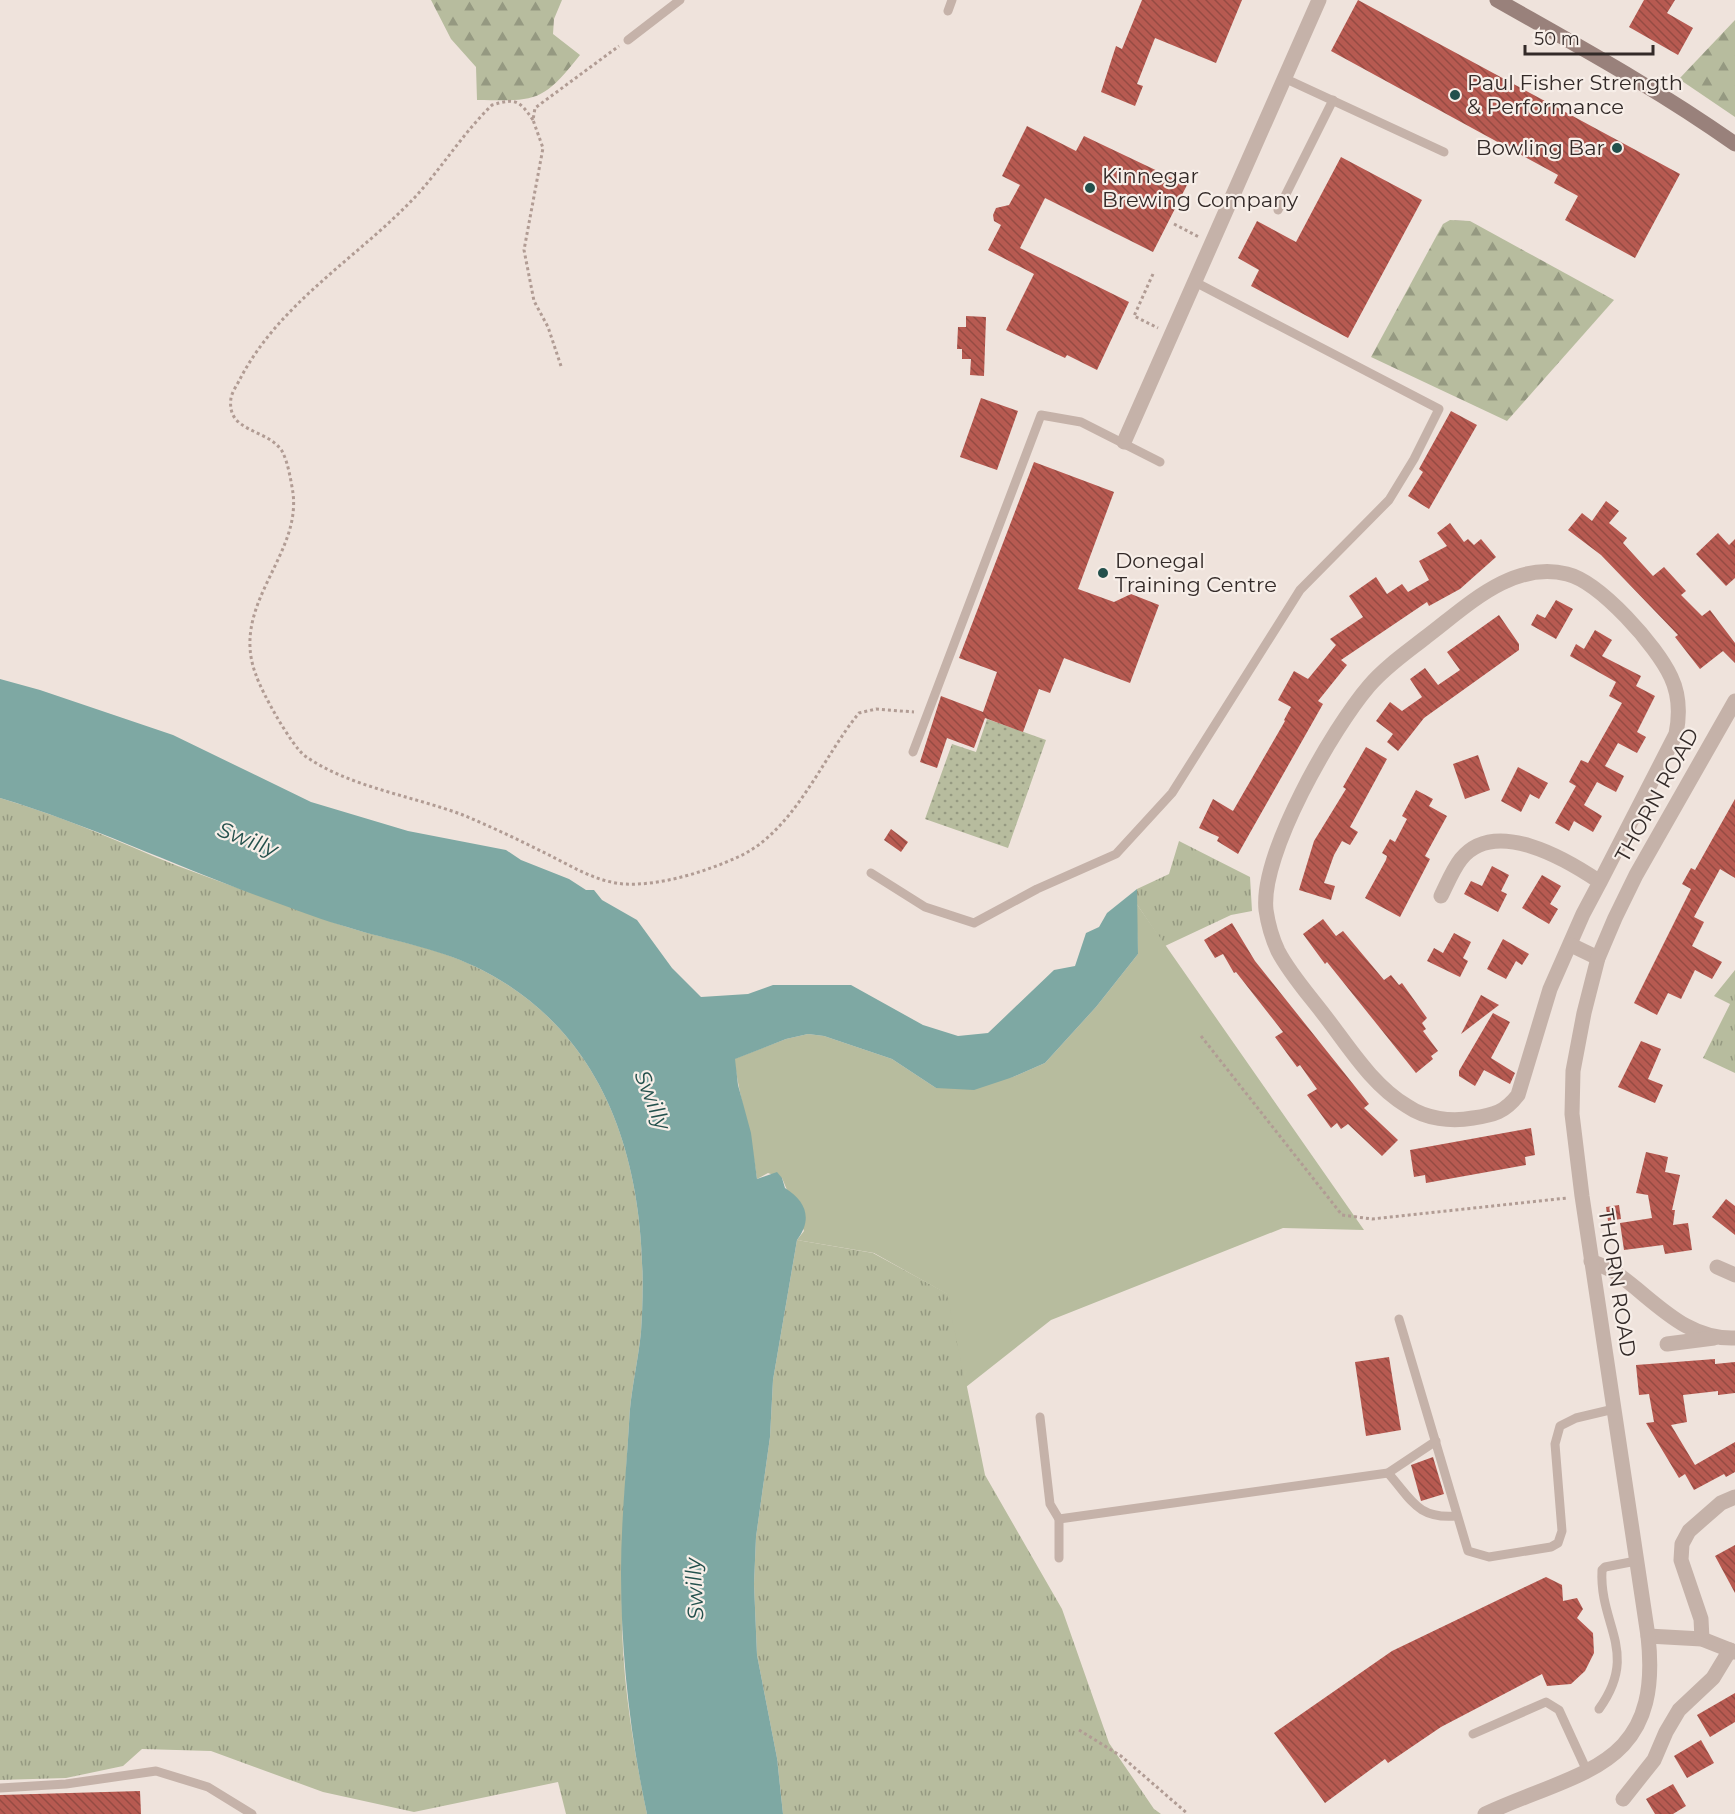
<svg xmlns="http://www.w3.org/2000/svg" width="1735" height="1814" font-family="Montserrat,sans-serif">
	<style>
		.grass { fill: url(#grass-tufts) }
		.forest { fill: url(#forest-firs) }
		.park { fill: #b7bc9e }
		.garden { fill: url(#garden-dots) }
		.water { fill: #7ea8a3 }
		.building { fill: url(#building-back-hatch) }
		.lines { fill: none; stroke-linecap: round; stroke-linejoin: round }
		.path { stroke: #b19c94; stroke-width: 3; stroke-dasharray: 3 3; stroke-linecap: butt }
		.service { stroke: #c5b2a9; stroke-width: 9 }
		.minor { stroke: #c5b2a9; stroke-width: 15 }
		.secondary { stroke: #99817b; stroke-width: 15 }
		.poi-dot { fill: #23504c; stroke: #f7eee8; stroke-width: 2 }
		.labels { text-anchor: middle; stroke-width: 4.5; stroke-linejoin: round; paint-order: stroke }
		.poi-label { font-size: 21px; fill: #332a28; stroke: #f7eee8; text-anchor: start }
		.street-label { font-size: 21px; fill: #332a28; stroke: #f7eee8 }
		.water-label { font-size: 22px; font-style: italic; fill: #23504c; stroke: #f7eee8 }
	</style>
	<defs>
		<pattern id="grass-tufts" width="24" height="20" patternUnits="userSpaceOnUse" patternTransform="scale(1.5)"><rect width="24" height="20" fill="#b7bc9e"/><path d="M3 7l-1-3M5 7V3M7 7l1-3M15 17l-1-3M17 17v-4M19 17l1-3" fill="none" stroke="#959981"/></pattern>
		<pattern id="forest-firs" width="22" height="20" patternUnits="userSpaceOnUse" patternTransform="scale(1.5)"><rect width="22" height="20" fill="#b7bc9e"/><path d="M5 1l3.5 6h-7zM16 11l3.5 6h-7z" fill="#959981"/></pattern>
		<pattern id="garden-dots" width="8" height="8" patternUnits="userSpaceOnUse" patternTransform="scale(1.5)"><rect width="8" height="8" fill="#b7bc9e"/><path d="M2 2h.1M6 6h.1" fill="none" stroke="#959981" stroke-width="1.8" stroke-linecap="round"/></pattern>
		<pattern id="building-back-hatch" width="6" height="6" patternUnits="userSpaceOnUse" patternTransform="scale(1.5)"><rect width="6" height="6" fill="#b75a51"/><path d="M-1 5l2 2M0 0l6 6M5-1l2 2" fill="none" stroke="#954b43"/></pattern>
	</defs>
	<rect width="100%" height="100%" fill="#efe3dc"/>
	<g class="grass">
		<path d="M0,798C54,814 102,834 153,856C201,876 251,892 300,910C316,916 331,922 347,927C392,941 433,946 476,967C618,1036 651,1186 641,1332C638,1363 630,1393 629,1424C625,1487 621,1553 622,1616C622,1681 634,1751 647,1814H566L558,1782L414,1812L323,1792L211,1751L142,1749L123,1766L66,1778L0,1780Z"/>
		<path d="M1179,841L1250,877L1252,911L1231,915L1165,946L1136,903L1137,889L1169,874Z"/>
		<path d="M1735,970V1073L1703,1058L1730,1004L1714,996Z"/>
		<path d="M797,1240L873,1253L948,1294L985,1475L1062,1609L1109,1743L1154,1809L1161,1814H783L777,1758L757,1655L754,1584L756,1537L770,1437L773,1380Z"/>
	</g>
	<g class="forest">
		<path d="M431,0H562L554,19L553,34L580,55C542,103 536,101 477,100L476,67L451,39Z"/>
		<path d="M1735,20V117L1679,79Z"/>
		<path d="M1450,220L1470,221L1614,300L1507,421L1371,357L1443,224Z"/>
	</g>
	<path class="park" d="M1136,903L1364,1230L1283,1228L1051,1320L966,1387L947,1294L874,1253L797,1240L804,1231L782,1178L768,1173L757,1179C752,1139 740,1100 734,1059L786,1039L808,1034L824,1036L892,1059L936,1088L1013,1077L1045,1063L1096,1007L1138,954Z"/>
	<path class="garden" d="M987,719L1046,740L1008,848L925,819L952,744L976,752Z"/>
	<path class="water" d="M0,679L40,690L173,735L311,802L408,831L506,850L521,860L569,879L586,890H594L602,900L637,920L672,968L701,997L748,994L773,985H851L923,1025L958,1036L988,1033L1054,970L1075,966L1086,933L1099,927L1107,913L1137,889L1138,954L1096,1007L1045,1063L1013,1077L974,1090L936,1088L892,1059L824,1036L808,1034L786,1039L735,1059L738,1085L751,1133L757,1179L777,1172L782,1178L785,1188C806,1201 813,1219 797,1240L773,1380L770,1437L756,1537L754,1584L757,1655L777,1758L783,1814H647C630,1736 621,1653 621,1573C621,1523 626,1474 629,1424C630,1393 638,1363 641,1332C651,1186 618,1036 476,967C434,947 391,941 347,927C325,921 302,912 280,904C186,871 96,827 0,798Z"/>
	<g class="building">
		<path d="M1142,0H1242L1216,63L1155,38L1137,84L1143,86L1135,106L1101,92L1116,46L1122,49Z"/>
		<path d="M1358,0L1680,174L1635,258L1565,220L1578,196L1554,183L1558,175L1331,51Z"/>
		<path d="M1644,0H1675L1667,13L1693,28L1678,55L1629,27Z"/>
		<path d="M1027,126L1076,151L1084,136L1187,185L1153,252L1045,198L1020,248L1129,302L1097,370L1067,355L1065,358L1006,330L1034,274L988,250L1001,225L994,221L993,215L996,208L1009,205L1020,185L1002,176Z"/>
		<path d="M1341,157L1422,200L1348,338L1251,286L1259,270L1238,258L1257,221L1296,242Z"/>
		<path d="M966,316L986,317L984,376L970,375L971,359H962V349H957L958,327H966Z"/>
		<path d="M981,398L1018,411L997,470L960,457Z"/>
		<path d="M1451,411L1477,425L1429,509L1408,496L1423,472L1419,469Z"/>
		<path d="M1034,462L1114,492L1078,589L1114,602L1131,594L1159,605L1130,683L1064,658L1050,693L1039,689L1023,732L985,718L974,748L947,738L937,768L920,762L941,696L983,712L997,672L959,658Z"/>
		<path d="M1606,501L1619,511L1609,523L1627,538L1623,543L1653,576L1664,567L1686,591L1681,595L1702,616L1710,610L1735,643V663L1723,651L1700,669L1675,637L1678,635L1601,555L1568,530L1582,513L1592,521Z"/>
		<path d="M1450,523L1464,542L1468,539L1474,545L1481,539L1496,557L1460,589L1429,606L1427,602L1341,660L1347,665L1318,701L1323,704L1238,854L1217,841L1219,837L1199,828L1213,799L1233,811L1285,721L1284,720L1291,707L1278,700L1294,671L1308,679L1336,645L1330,639L1363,617L1349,596L1376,577L1387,594L1402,584L1408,592L1429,580L1419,561L1447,546L1437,533Z"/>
		<path d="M1718,533L1729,545L1735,539V578L1726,586L1696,554Z"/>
		<path d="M1556,600L1573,609L1556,639L1531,625L1537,614L1545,618Z"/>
		<path d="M1499,615L1519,644V650L1424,718L1398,751L1387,742L1393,734L1376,721L1390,702L1402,711L1422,697L1410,679L1425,668L1438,685L1460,670L1447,652Z"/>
		<path d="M1595,630L1612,640L1602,656L1641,676L1636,686L1655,696L1637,732L1646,737L1637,753L1618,743L1605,766L1624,776L1616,792L1597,782L1584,805L1602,816L1593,832L1574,821L1569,831L1555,823L1576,786L1569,782L1581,760L1588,763L1622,703L1609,696L1616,682L1570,656L1576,644L1584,649Z"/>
		<path d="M1366,747L1387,759L1350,827L1358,832L1350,845L1342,841L1334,855L1324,883L1335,886L1331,900L1299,890L1314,841L1346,789L1343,787Z"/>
		<path d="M1478,755L1490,790L1465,799L1453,764Z"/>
		<path d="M1518,767L1548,783L1539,799L1530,794L1521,812L1501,801Z"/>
		<path d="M1416,790L1433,799L1429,806L1447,816L1425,856L1430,859L1400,917L1365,898L1386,860L1387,856L1382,853L1390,839L1395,842L1407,819L1402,816Z"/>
		<path d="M1735,799V878L1720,869L1694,917L1704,922L1692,946L1722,962L1712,979L1695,970L1681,999L1668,993L1657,1015L1634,1003L1691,889L1682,884L1691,868L1695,870Z"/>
		<path d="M891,829L908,842L901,852L884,840Z"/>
		<path d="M1492,866L1509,875L1501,891L1507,894L1498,912L1464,894L1471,881L1482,886Z"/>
		<path d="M1542,875L1561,886L1550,904L1558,909L1549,924L1522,908Z"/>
		<path d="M1323,919L1336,936L1343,931L1384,980L1391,975L1399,985L1402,983L1427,1018L1422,1023L1426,1029L1423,1031L1438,1051L1431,1056L1433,1059L1416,1073L1327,962L1325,964L1303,934Z"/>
		<path d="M1232,923L1255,961L1369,1104L1364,1108L1398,1140L1382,1156L1348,1124L1341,1129L1337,1123L1331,1128L1307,1095L1317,1089L1300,1065L1297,1067L1275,1037L1283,1032L1236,972L1234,973L1223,954L1215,958L1204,940Z"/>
		<path d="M1454,933L1471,942L1463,958L1468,961L1460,977L1427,961L1434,948L1443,953Z"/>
		<path d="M1503,939L1529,954L1522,965L1516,961L1506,979L1487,969Z"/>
		<path d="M1481,995L1499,1005L1461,1034Z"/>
		<path d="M1493,1013L1510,1022L1491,1058L1515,1073L1510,1084L1484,1070L1475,1086L1459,1076V1071Z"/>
		<path d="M1641,1041L1661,1049L1648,1079L1663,1085L1655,1103L1618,1087Z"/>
		<path d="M1531,1128L1535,1155L1525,1157L1526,1165L1426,1183L1425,1175L1414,1177L1410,1150Z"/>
		<path d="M1646,1152L1668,1157L1665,1172L1680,1175L1672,1210H1675L1673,1225L1688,1223L1692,1250L1665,1254L1663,1245L1624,1250L1620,1223L1652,1218L1648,1195L1636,1193Z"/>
		<path d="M1726,1199L1735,1206V1235L1712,1217Z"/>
		<path d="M1619,1205L1621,1219L1608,1221L1606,1207Z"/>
		<path d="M1389,1357L1401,1430L1366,1436L1355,1362Z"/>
		<path d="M1715,1359V1364L1735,1362V1393L1718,1395V1391L1683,1395L1687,1422L1671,1425L1695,1465L1735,1442V1472L1726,1477L1724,1474L1694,1490L1685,1474L1679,1478L1646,1423L1654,1422L1649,1394L1639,1395L1636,1365Z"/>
		<path d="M1433,1457L1444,1494L1421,1501L1411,1465Z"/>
		<path d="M1735,1545V1593L1715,1556Z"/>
		<path d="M1546,1577L1562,1585L1563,1601L1577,1598L1583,1609L1577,1618L1593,1633L1594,1653L1585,1671L1571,1684L1547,1686L1542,1674L1441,1727L1388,1763L1385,1759L1325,1803L1274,1733L1392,1651Z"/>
		<path d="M1735,1693V1722L1710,1737L1697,1715Z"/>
		<path d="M1701,1740L1714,1763L1687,1778L1674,1756Z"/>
		<path d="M1673,1784L1686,1806L1673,1814H1655L1646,1799Z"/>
		<path d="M140,1791L141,1814H0V1795Z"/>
	</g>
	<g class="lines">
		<g class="path">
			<path d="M533,120C519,100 516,98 492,105C464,132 443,166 417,195C359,257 280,302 240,379C237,385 232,392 231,398C226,433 267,428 282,451C288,462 291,481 293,493C301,557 229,605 256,675C262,693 291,745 305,756C349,787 413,796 463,815C492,827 521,841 549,855C573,867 597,882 624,884C660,886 705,872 738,857C794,832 822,758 859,713L876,709L914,712"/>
			<path d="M1174,224L1199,237"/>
			<path d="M1153,274L1134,316L1158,328"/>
			<path d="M561,366L548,327L534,301L524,250L543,148L533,120L535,108L619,46"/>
			<path d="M1201,1036L1342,1215L1372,1219L1567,1198"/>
			<path d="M1079,1730L1121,1756L1188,1814"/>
		</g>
		<g class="service">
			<path d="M948,11L952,0"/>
			<path d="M628,40L680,0"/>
			<path d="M1284,78L1444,152"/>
			<path d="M1278,210L1333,100"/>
			<path d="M913,752L1041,415L1081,422L1160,462"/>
			<path d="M871,873L925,907L974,923L1037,889L1116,854L1172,793L1300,590L1389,500L1414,459L1439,409L1195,282"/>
			<path d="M1399,1319L1468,1551L1489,1557L1551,1547L1558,1543L1562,1531L1555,1444L1560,1426L1576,1418L1614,1409"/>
			<path d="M1040,1417L1050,1504L1059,1519V1558"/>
			<path d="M1388,1473C1412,1500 1417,1519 1456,1516"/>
			<path d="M1059,1519L1388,1473L1436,1441"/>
			<path d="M1599,1709C1640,1652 1599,1626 1602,1570L1605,1567L1636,1561"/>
			<path d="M1473,1734L1546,1702L1559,1710L1587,1771"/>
			<path d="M0,1788L66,1784L156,1771L208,1787L252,1814"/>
		</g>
		<g class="minor">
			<path d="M1124,442L1319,0"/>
			<path d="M1441,896C1447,884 1453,869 1461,859C1495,817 1566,859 1600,882L1676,734C1680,714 1680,696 1671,677C1657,646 1600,582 1567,574C1512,560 1466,607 1426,637C1407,652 1385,667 1369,686C1333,728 1260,854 1266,910C1268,924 1272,938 1278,951C1290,974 1309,995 1325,1016C1349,1047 1372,1085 1407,1106C1426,1119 1451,1122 1473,1118C1494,1115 1505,1112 1518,1095L1550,989L1583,914L1600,882"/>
			<path d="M1571,945L1598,958"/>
			<path d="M1591,1261C1600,1265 1609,1268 1616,1273C1654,1299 1684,1340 1735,1338"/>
			<path d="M1717,1267L1735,1275"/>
			<path d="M1667,1344L1714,1338"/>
			<path d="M1648,1636L1702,1639L1735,1652"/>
			<path d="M1702,1639L1701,1619L1681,1560L1682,1544L1689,1531L1721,1503L1735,1497"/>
			<path d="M1623,1799L1654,1760L1666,1732L1679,1710L1713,1678L1730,1650"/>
			<path d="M1485,1814C1580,1770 1663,1769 1648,1636L1582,1196L1572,1114L1573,1071L1584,1013L1598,958L1615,918L1636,875L1735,701"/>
		</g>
		<path class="secondary" d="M1497,0C1578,46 1659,90 1735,144"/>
	</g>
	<g class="poi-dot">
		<circle cx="1455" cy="95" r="6"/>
		<circle cx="1617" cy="148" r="6"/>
		<circle cx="1090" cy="188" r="6"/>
		<circle cx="1103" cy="573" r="6"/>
	</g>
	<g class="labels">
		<g class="poi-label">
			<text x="1467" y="90">Paul Fisher Strength<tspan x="1467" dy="24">&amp; Performance</tspan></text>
			<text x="1605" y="155" text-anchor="end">Bowling Bar</text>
			<text x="1102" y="183">Kinnegar<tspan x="1102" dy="24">Brewing Company</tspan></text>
			<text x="1115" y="568">Donegal<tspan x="1115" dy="24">Training Centre</tspan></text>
		</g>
		<g class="street-label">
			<text transform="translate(1657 795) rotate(-61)" y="7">THORN ROAD</text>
			<text transform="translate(1617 1283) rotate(81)" y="7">THORN ROAD</text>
		</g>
		<g class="water-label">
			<text transform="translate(248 839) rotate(21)" y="8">Swilly</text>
			<text transform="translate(653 1100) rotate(68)" y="8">Swilly</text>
			<text transform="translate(694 1589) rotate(-93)" y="8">Swilly</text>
		</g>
	</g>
	<path d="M1525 45v9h128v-9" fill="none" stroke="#332a28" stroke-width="3"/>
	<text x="1534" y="45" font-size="18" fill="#332a28" stroke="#f7eee8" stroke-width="4.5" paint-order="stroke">50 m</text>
</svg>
